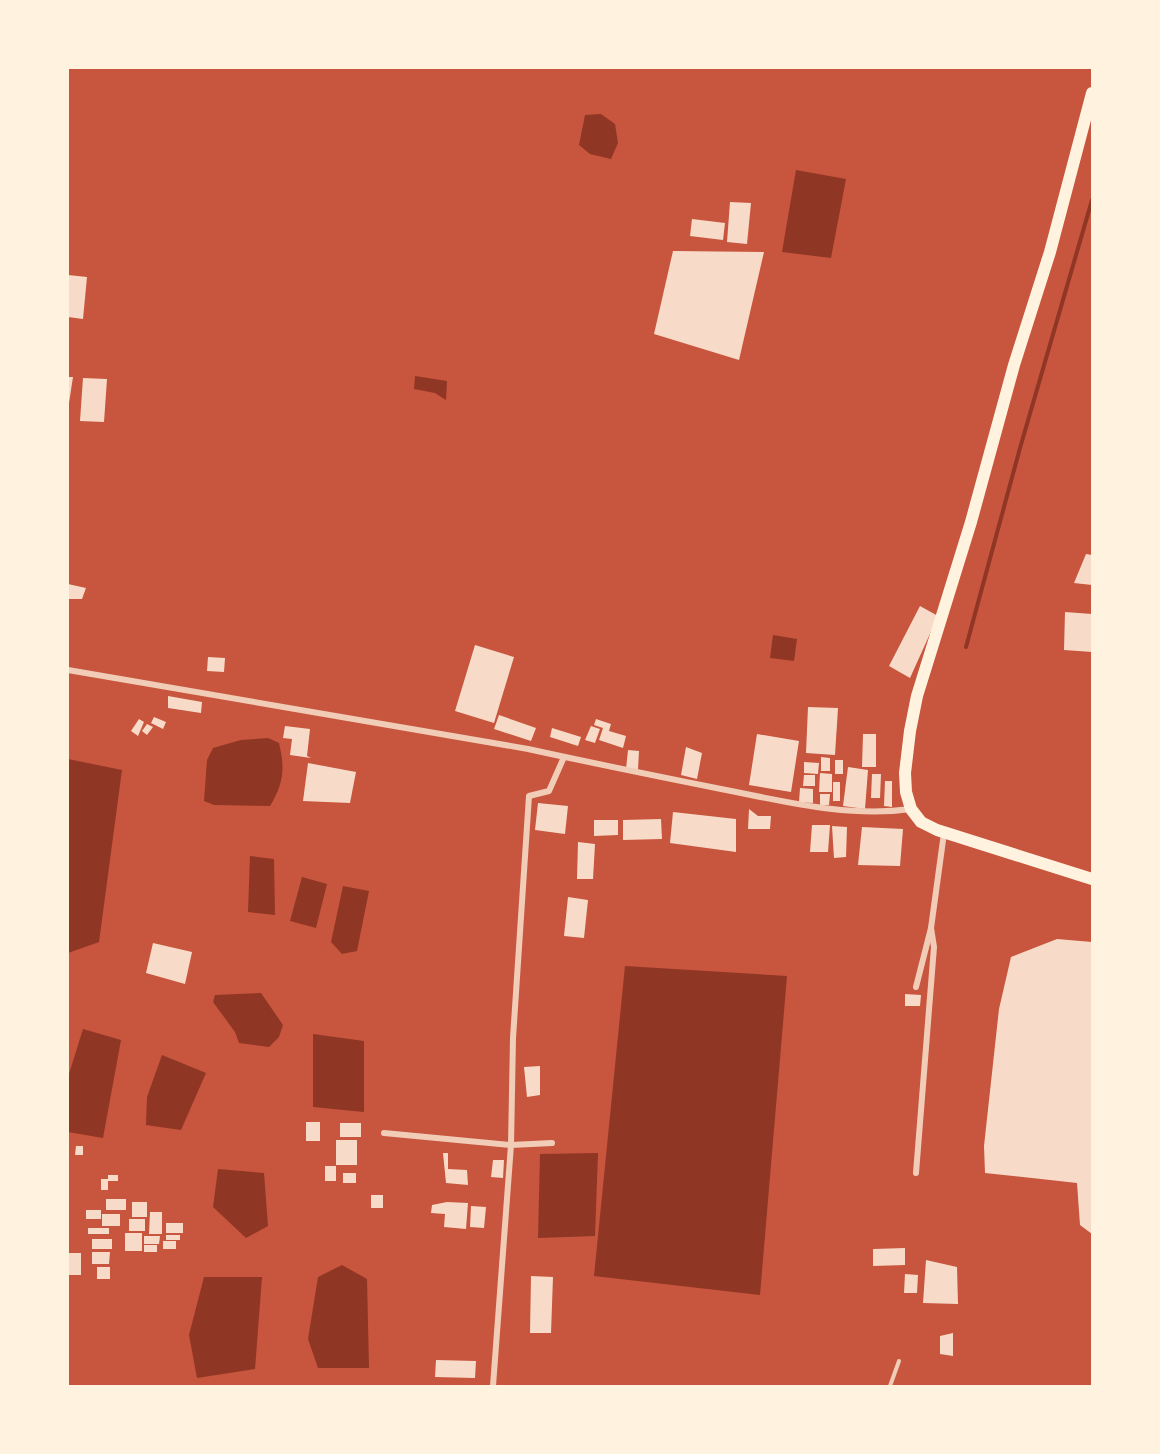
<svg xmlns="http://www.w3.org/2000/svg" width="1160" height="1454" font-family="Roboto,sans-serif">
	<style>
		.water { fill: #8f3625 }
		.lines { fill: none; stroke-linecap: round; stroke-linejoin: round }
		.stream { stroke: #8f3625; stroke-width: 4 }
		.building { fill: #f7dbc8 }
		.service { stroke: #f1ccb7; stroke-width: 4 }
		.minor { stroke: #f1ccb7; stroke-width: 6 }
		.trunk { stroke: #fff3e0; stroke-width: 12 }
	</style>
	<rect width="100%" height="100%" fill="#c8553d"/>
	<g class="water">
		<path d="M601,114L615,124L618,143L611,159L590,154L579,145L585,115Z"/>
		<path d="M796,170L846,179L831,258L782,252Z"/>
		<path d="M415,376L447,381L446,400L435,393L414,389Z"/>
		<path d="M773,635L797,639L794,661L770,658Z"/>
		<path d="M268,738L279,743C285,768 284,783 270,806L214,805L204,801L207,760L213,748L241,740Z"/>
		<path d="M68,759L122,770L99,942L68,953Z"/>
		<path d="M250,856L274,859L275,915L248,912Z"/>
		<path d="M302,877L327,884L316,928L290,921Z"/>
		<path d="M343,886L369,891L357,951L342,954L331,942Z"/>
		<path d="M625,966L787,976L760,1295L594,1276Z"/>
		<path d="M261,993L283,1025L279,1037L269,1047L239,1043L235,1032L213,1002L215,995Z"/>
		<path d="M83,1029L121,1040L103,1138L68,1132V1077Z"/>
		<path d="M313,1034L364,1041V1112L313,1107Z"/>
		<path d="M162,1055L206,1073L181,1130L146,1125L147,1097Z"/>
		<path d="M598,1153L595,1236L538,1238L540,1154Z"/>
		<path d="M218,1169L264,1173L268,1226L246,1238L213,1207Z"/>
		<path d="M342,1265L367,1279L369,1368H318L308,1339L318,1277Z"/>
		<path d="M204,1277H262L255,1369L197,1378L189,1335Z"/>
	</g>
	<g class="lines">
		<path class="stream" d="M966,647L1020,448L1092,200"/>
	</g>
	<g class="building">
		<path d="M730,202L751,203L747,244L727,242Z"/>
		<path d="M692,219L725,223L723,240L690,236Z"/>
		<path d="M673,251L764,252L739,360L654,334Z"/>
		<path d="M68,275L87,277L83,319L68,317Z"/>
		<path d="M68,377H73L69,403H68Z"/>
		<path d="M83,378L107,379L104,422L80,421Z"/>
		<path d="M1086,554L1092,555V585L1074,583Z"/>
		<path d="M68,584L86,588L82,599H68Z"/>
		<path d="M920,606L938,616L910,678L889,666Z"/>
		<path d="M1065,612L1092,614V652L1064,650Z"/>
		<path d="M475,645L514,657L494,723L455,711Z"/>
		<path d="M208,657L225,658L224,672L207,671Z"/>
		<path d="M168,696L202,702L201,713L168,708Z"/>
		<path d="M808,707L838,708L835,755L806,753Z"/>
		<path d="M499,715L536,728L531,741L494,729Z"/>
		<path d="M154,717L166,722L163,729L151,723Z"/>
		<path d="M139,719L144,722L138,736L131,731Z"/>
		<path d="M596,719L611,724L609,731L626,736L623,748L599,740L603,728L594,725Z"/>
		<path d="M147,724L153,727L147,735L142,731Z"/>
		<path d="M285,726L310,729L307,756L311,758L290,755L292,739L283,738Z"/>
		<path d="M591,726L600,729L595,743L585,740Z"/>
		<path d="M552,728L581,737L578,746L550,737Z"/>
		<path d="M757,734L799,741L791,792L749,785Z"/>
		<path d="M863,734H876V767H862Z"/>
		<path d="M686,747L702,753L697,779L681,775Z"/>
		<path d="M628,750L639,751L638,769H626Z"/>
		<path d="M821,757L830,758V771H821Z"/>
		<rect x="835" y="760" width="8" height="14"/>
		<path d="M804,762L819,763L818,774L804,773Z"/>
		<path d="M308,763L356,772L350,803L303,801Z"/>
		<path d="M848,767L868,770L865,809L843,806Z"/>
		<path d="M820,773L832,774V792H819Z"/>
		<path d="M872,774H881L880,798H871Z"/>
		<path d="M804,775H815V786H803Z"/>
		<path d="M885,781H892V807L884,806Z"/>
		<rect x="833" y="782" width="7" height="19"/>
		<path d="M800,788L813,789V803L799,802Z"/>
		<path d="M820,794H830L829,805H820Z"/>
		<path d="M538,803L568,806L565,834L535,830Z"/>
		<path d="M749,809L758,816H771L770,829H748Z"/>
		<path d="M673,812L736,819V852L670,843Z"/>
		<path d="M661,819L662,839L623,840V820Z"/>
		<path d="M594,820H618V835L594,836Z"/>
		<path d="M812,825H830L828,852H810Z"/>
		<path d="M832,826L847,827L846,857L834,858Z"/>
		<path d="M862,827L903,829L900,866L858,865Z"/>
		<path d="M578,842L595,844L593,879H577Z"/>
		<path d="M568,897L588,900L584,938L564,936Z"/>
		<path d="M1057,939L1092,942V1234L1080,1225L1077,1183L985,1173L984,1146L999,1009L1011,957Z"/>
		<path d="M153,943L192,952L185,984L146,973Z"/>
		<path d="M905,994L921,995L920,1006H905Z"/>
		<path d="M540,1066V1095L527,1097L524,1067Z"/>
		<rect x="306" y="1122" width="14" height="19"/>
		<rect x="340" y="1123" width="21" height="14"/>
		<rect x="336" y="1140" width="21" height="25"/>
		<path d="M76,1146H83V1155H75Z"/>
		<path d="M443,1153H448V1169L467,1170L468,1185L446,1183Z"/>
		<path d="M493,1160H504L503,1178L491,1177Z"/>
		<rect x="325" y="1166" width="11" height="15"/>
		<rect x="343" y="1173" width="13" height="10"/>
		<rect x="108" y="1175" width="10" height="6"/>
		<rect x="101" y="1179" width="7" height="11"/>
		<rect x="371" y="1195" width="12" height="13"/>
		<rect x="106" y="1199" width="20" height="11"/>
		<rect x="132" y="1202" width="15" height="15"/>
		<path d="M447,1202L468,1203L466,1229L444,1227L445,1214L431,1213L432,1205Z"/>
		<path d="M471,1206L486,1207L484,1228L470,1227Z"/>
		<rect x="86" y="1210" width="15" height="9"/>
		<path d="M150,1212H162V1234H149Z"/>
		<rect x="102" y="1214" width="18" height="12"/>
		<rect x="129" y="1219" width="16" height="12"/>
		<rect x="166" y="1223" width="17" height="10"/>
		<rect x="88" y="1228" width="21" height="6"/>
		<rect x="125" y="1233" width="17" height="18"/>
		<rect x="166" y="1235" width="14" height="5"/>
		<path d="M144,1236H160L159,1244H144Z"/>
		<rect x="92" y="1239" width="20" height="10"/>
		<rect x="163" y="1241" width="13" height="8"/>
		<rect x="144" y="1245" width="13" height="7"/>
		<path d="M905,1248V1265L873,1266V1249Z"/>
		<path d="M92,1252H110L109,1264H92Z"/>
		<rect x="68" y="1253" width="13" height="22"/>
		<path d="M926,1260L957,1267L958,1304L923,1303Z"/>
		<rect x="97" y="1267" width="13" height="12"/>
		<path d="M905,1274L918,1275L917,1293H904Z"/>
		<path d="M531,1276L553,1277L551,1333H530Z"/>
		<path d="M953,1333V1356L940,1354V1336Z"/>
		<path d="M436,1360L476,1361L475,1378L435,1377Z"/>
	</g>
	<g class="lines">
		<path class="service" d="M890,1386L899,1361"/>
		<g class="minor">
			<path d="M68,670L528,749C592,763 656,776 721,789C783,801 848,818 911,809"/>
			<path d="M916,987L931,928L944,833"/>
			<path d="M384,1133L511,1145L552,1143"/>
			<path d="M916,1173L934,947L931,928"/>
			<path d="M493,1386L511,1145L513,1038L529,796L549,791L564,757"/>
		</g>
		<path class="trunk" d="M1092,93L1050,252L1014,365L971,522L917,696L910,731L905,773L906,792L911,809L921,822L937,830L1092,879"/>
	</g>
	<rect width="1160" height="1454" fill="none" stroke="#fff3e0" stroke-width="138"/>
</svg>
